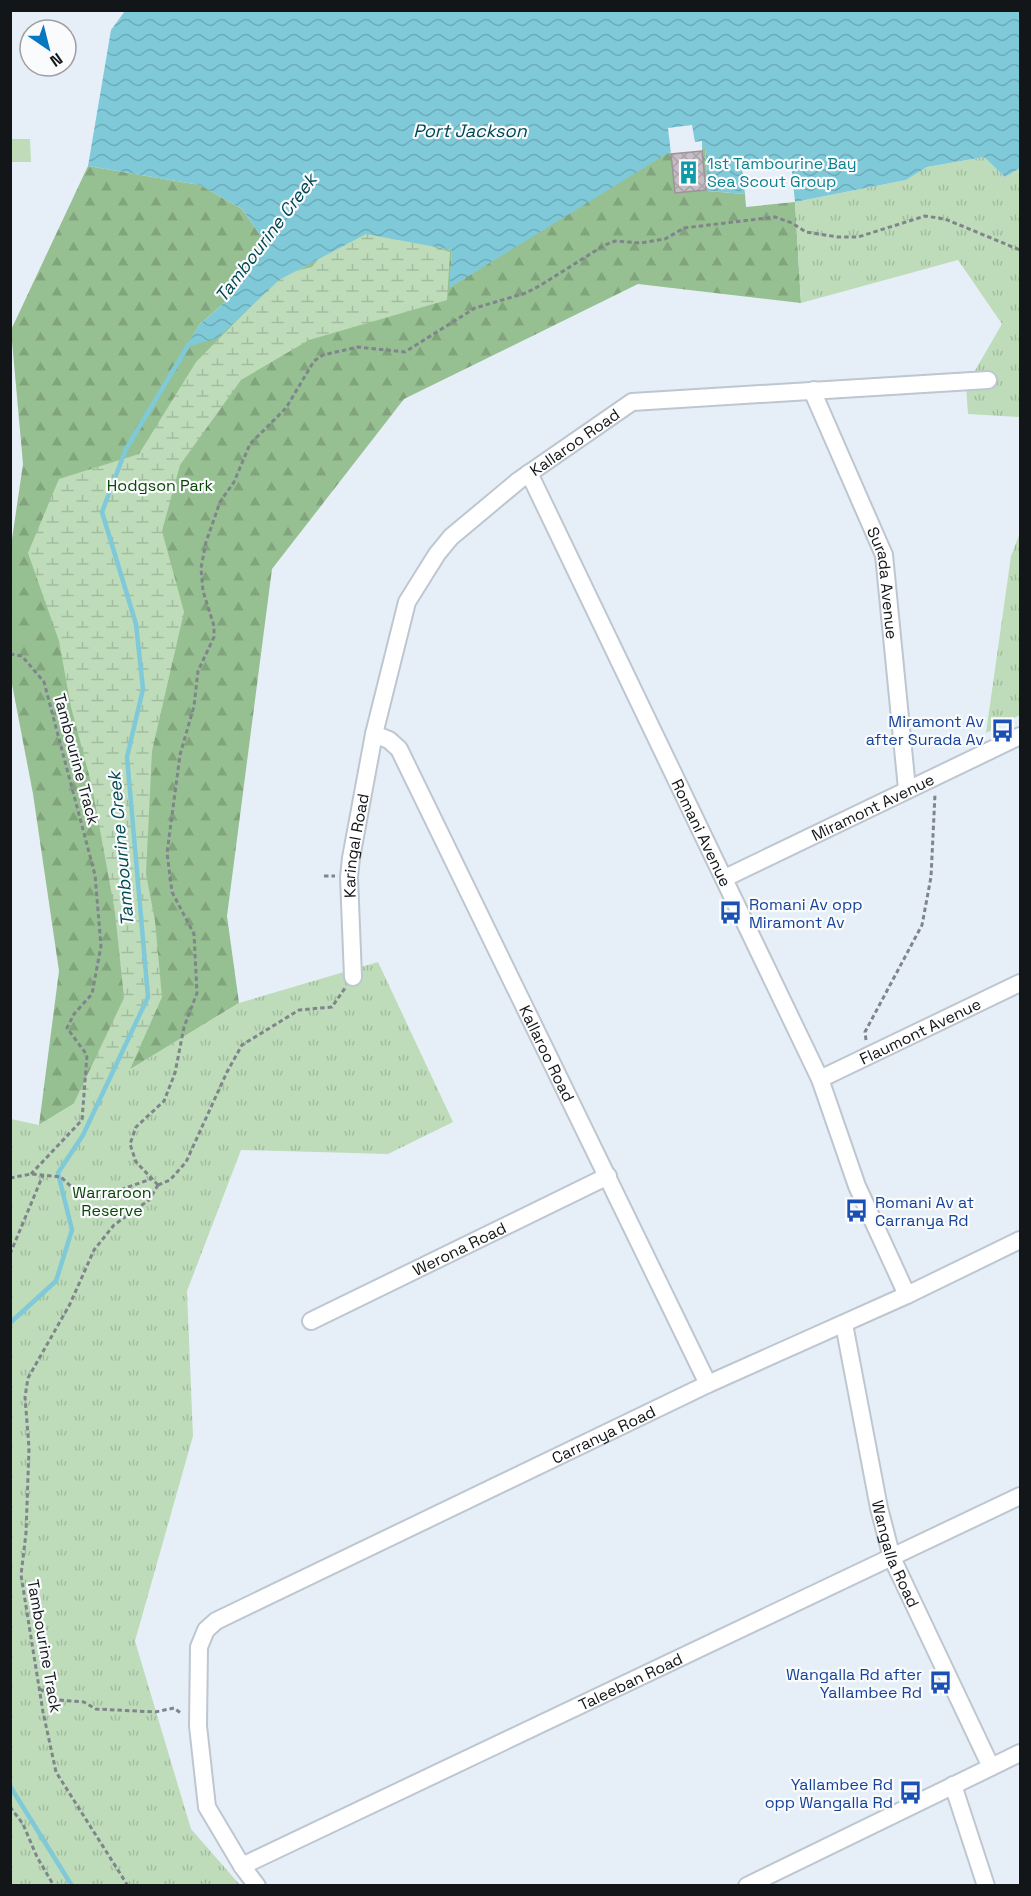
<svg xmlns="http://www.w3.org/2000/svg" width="1031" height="1896" font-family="'Space Grotesk',sans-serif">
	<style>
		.green { fill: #bedcba }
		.forest { fill: url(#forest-firs) }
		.wetland { fill: url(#wetland-marsh) }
		.park { fill: url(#park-tufts) }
		.water { fill: url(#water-waves) }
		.pier { fill: #e6eff8 }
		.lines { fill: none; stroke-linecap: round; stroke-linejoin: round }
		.stream { stroke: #7fc9d9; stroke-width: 4.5 }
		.building { fill: url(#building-cross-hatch); stroke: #9d939b; stroke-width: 1.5 }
		.minor-casing { stroke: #bec6d0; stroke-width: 20 }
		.path { stroke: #7f858b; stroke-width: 3; stroke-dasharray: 4.5 3; stroke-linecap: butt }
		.minor { stroke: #fff; stroke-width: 16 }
		.labels { text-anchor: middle; stroke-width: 4.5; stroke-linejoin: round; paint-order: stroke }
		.culture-label { font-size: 16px; fill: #0d838f; stroke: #f9fbfd; text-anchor: start }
		.street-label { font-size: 16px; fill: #131619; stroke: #f9fbfd }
		.park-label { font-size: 16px; fill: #0b4507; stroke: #f9fbfd }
		.transit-label { font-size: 16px; fill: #164399; stroke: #f9fbfd; text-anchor: end }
		.water-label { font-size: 18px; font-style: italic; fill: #004853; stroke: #f9fbfd }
	</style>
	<defs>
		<pattern id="forest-firs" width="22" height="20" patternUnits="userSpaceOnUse" patternTransform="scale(1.5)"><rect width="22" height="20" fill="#97c092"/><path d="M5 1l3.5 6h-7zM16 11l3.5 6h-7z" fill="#81a47d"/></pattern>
		<pattern id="wetland-marsh" width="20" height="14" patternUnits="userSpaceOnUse" patternTransform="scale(1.5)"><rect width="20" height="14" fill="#bedcba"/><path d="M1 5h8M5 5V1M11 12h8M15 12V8" fill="none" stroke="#a2bc9f"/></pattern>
		<pattern id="park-tufts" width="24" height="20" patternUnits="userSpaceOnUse" patternTransform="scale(1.5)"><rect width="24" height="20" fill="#bedcba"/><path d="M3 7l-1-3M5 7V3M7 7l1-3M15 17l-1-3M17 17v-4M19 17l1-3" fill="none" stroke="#a2bc9f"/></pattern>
		<pattern id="water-waves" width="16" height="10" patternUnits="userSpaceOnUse" patternTransform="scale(1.5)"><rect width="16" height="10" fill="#7fc9d9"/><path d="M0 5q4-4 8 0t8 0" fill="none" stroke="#6dacba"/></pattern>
		<pattern id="building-cross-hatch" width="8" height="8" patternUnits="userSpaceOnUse" patternTransform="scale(1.5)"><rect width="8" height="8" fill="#c6bcc4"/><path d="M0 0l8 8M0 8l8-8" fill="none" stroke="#a9a1a8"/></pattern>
	</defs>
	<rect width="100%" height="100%" fill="#e6eff8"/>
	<path class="green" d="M10,139H30L31,162H11Z"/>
	<path class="forest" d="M705,148L708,191L745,194L746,207L795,202L801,303L638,284L404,399L272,569L227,916L239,1003L39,1125L59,971L33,794L11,679V546L23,464L11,330L88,166L200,185L242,209L265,242L234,294L199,325L187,346L279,280L366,234L452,250L450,287L652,161L668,153Z"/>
	<path class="wetland" d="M374,228L450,252L447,300L309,340L241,380L180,465L162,531L184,612L152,751L146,874L155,921L162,997L98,1142L64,1124L124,998L115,912L92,786L71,707L59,641L28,553L59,479L139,454L196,362L283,274L312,267L326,249Z"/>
	<g class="park">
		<path d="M984,157L1005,177L1020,168V417L968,414L966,386L1002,324L958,260L801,303L795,202L906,180L927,167Z"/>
		<path d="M1020,533V715L986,733L1011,556Z"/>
		<path d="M378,962L453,1122L388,1154L241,1150L187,1291L193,1436L135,1641L191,1829L240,1885L11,1886V1119L39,1125L239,1003Z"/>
	</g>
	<path class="water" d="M125,11H1020V168L1005,177L984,157L927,167L906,180L795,202L791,163L742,168L745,194L708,191L705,148L668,153L449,288L452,250L366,234L279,280L218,338L186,347L199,325L234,294L265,242L242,209L200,185L88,166L111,30Z"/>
	<path class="pier" d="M692,125L695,142L702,141V151L671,154L668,128Z"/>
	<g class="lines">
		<g class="stream">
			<path d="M10,1323L56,1281L72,1230L58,1173L83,1135L148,997L127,757L143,689L136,624L102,512L126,449L189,344"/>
			<path d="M10,1786L72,1886"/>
		</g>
	</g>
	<path class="building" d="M702,151L706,190L675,193L671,154Z"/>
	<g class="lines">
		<defs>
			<g id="minor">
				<path id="s1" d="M814,390V395L884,555L907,789"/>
				<path id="s2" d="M529,473L820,1079L857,1186L907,1295"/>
				<path id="s3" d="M374,734L389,740L399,749L708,1384"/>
				<path id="s4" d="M725,878L1020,736"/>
				<path id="s5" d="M353,977L349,877L351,858L374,734L407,602L437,554L451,537L518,481L632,402L988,380"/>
				<path id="s6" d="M820,1079L1020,983"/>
				<path id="s7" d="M311,1321L608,1176"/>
				<path id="s8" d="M844,1324L879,1508L892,1558L991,1767"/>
				<path d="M953,1785L986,1886"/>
				<path id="s9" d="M242,1866L1020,1496"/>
				<path id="s10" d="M257,1886L242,1866L207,1807L198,1726L199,1647L206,1630L216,1621L708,1384L907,1295L1020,1240"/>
				<path d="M747,1886L1020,1753"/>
			</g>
		</defs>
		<use href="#minor" class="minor-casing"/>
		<g class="path">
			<path d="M10,654L22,656L44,682L95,875L101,946L92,994L74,1014L67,1028L87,1055L82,1120L31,1174"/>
			<path d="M324,876H335"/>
			<path d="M866,1040L865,1032L922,925L931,877L935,794"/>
			<path d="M10,1178L31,1174L61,1177L80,1195L100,1197L151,1179"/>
			<path d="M158,1185L136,1162L130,1144L136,1127L164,1101L175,1073L184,1027L197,993L194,934L172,892L167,853L180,755L194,706L198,671L214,637V626L203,591L201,568L206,542L220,502L234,482L250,444L286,408L314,361L323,355L358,347L405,352L475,308L526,293L541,285L603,246L615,241L640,243L665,239L684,228L775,217L792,223L806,232L838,237H858L925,216L945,219L1020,250"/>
			<path d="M158,1185L170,1180L186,1162L227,1072L242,1045L299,1010L332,1007L345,988"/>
			<path d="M10,1254L43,1175"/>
			<path d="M40,1689L58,1700L84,1702L96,1709L155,1712L174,1708L182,1714"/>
			<path d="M10,1807L23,1824L37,1857L54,1886"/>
			<path d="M128,1886L56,1772L43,1712L21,1575L26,1533L29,1448L25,1397L28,1378L70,1304L94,1250L114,1225L149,1200L158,1185"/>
		</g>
		<use href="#minor" class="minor"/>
	</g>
	<defs>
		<symbol id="building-bare" viewBox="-9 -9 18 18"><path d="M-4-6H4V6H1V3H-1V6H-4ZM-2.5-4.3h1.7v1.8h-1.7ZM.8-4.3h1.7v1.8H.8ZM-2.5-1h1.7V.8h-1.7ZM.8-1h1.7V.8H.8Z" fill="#0f9aa8" stroke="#f9fbfd" stroke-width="2.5" paint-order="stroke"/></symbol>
		<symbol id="bus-bare" viewBox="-9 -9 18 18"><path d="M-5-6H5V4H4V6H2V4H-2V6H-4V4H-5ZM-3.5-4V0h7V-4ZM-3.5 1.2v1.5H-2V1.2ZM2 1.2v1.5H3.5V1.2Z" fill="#1a4fb4" stroke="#f9fbfd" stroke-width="2.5" paint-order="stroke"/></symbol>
	</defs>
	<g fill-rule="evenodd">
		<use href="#building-bare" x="672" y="156" width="33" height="33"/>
		<use href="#bus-bare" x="986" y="714" width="33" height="33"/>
		<use href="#bus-bare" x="714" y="896" width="33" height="33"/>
		<use href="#bus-bare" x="840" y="1194" width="33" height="33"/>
		<use href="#bus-bare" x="924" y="1666" width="33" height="33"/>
		<use href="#bus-bare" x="894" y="1776" width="33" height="33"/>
	</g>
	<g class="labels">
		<g class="culture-label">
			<text x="707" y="169">1st Tambourine Bay<tspan x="707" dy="18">Sea Scout Group</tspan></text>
		</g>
		<g class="street-label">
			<text dy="6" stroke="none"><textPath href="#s5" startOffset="616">Kallaroo Road</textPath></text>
			<text dy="6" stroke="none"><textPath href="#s1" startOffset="207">Surada Avenue</textPath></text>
			<text transform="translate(77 759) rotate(75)" y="6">Tambourine Track</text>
			<text dy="6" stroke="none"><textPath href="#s4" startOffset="164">Miramont Avenue</textPath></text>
			<text dy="6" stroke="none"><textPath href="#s2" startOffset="399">Romani Avenue</textPath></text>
			<text dy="6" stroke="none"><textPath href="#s5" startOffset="132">Karingal Road</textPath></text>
			<text dy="6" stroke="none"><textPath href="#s6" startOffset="111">Flaumont Avenue</textPath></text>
			<text dy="6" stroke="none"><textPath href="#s3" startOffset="368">Kallaroo Road</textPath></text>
			<text dy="6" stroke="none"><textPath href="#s7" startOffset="165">Werona Road</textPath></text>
			<text dy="6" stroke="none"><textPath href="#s10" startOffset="716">Carranya Road</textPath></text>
			<text dy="6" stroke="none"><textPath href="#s8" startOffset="236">Wangalla Road</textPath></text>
			<text transform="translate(45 1646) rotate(80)" y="6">Tambourine Track</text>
			<text dy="6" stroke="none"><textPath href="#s9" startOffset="430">Taleeban Road</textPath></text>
		</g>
		<g class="park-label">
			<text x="160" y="491">Hodgson Park</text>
			<text x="112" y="1198">Warraroon<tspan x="112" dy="18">Reserve</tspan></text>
		</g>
		<g class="transit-label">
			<text x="984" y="727">Miramont Av<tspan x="984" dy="18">after Surada Av</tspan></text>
			<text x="749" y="910" text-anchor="start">Romani Av opp<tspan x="749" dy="18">Miramont Av</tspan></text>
			<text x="875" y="1208" text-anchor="start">Romani Av at<tspan x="875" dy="18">Carranya Rd</tspan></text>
			<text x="922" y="1680">Wangalla Rd after<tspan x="922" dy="18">Yallambee Rd</tspan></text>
			<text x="893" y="1790">Yallambee Rd<tspan x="893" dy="18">opp Wangalla Rd</tspan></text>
		</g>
		<g class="water-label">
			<text x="470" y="137">Port Jackson</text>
			<text transform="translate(266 238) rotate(-53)" y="6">Tambourine Creek</text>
			<text transform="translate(121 849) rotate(-95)" y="6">Tambourine Creek</text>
		</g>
	</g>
	<rect width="1031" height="1896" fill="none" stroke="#131619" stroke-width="24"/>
	<g transform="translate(48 48) rotate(145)"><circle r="28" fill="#f9fbfd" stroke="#9d9fa2" stroke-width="1.5"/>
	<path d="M0-4.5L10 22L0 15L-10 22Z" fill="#0677c1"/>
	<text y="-9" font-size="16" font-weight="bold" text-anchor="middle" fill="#131619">N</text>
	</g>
</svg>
